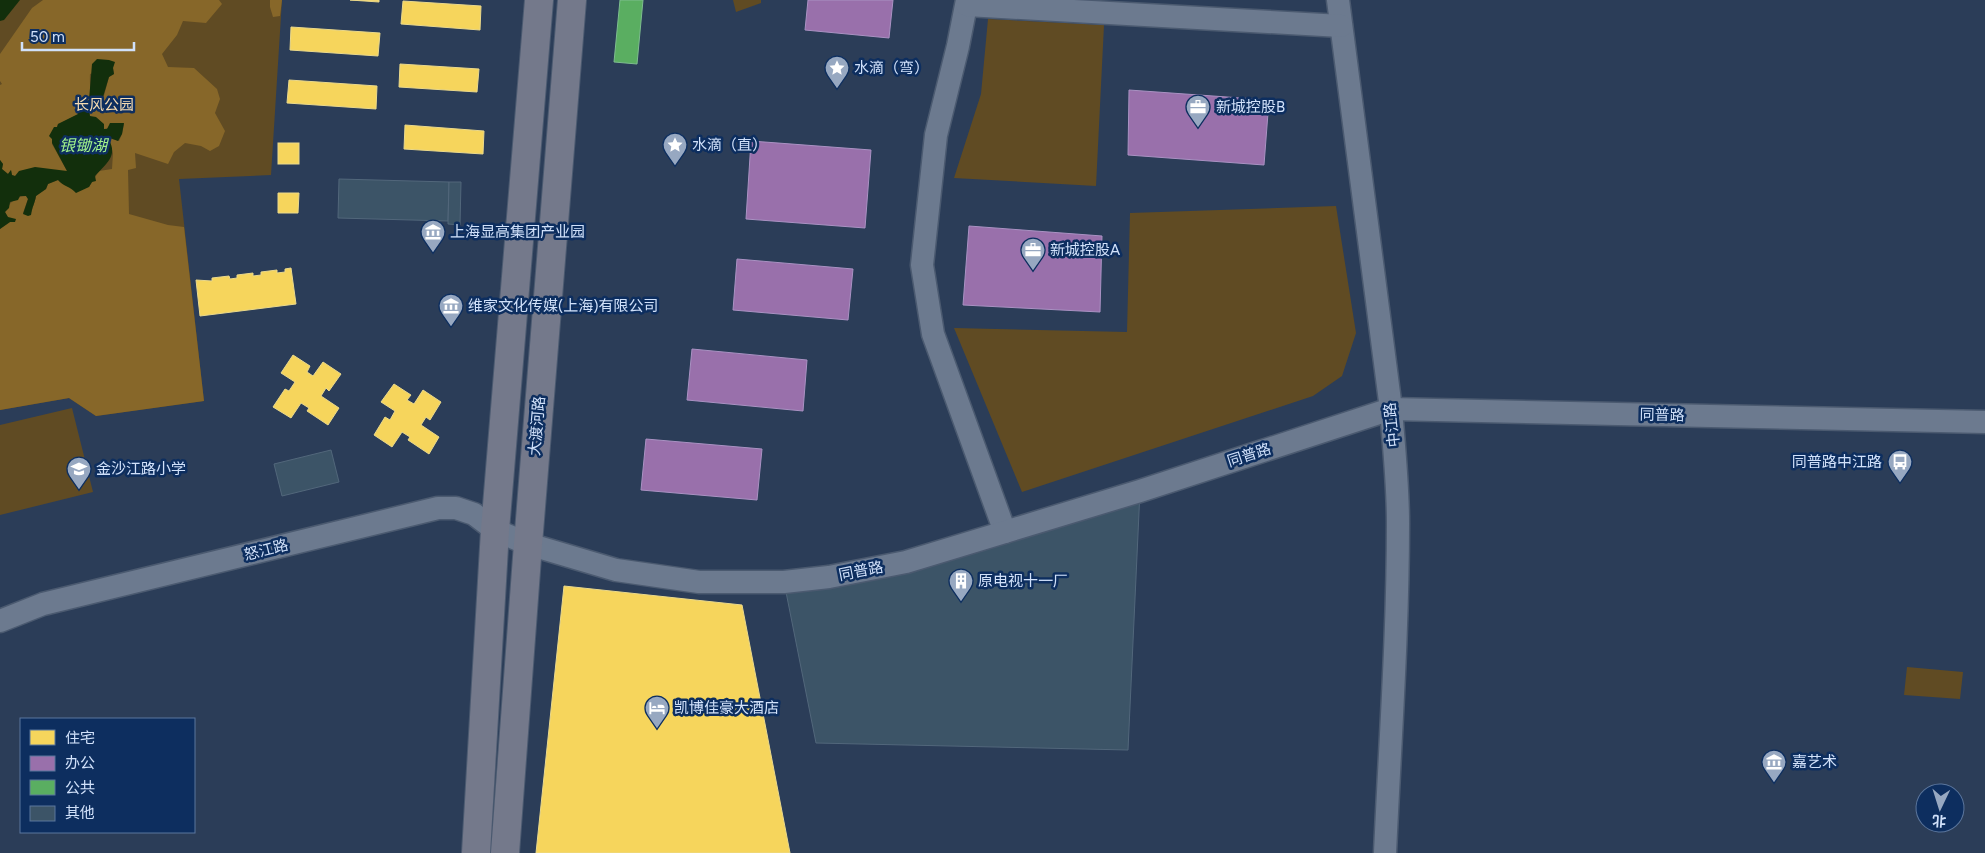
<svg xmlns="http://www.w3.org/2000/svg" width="1985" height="853" font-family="Figtree,'Noto Sans SC',sans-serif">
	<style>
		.green { fill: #604b23 }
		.forest { fill: #876729 }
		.water { fill: #122f0c }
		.homes { fill: #f6d55c; stroke: #ebd98b }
		.offices { fill: #9970ab; stroke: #aa92c3 }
		.public { fill: #5aae61; stroke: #7ebd8f }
		.building { fill: #3c5467; stroke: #52677b }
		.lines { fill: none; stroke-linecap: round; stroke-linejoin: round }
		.minor-casing { stroke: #4b5a70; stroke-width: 25 }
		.major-casing { stroke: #4b5a70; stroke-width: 30 }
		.minor { stroke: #6c7a8f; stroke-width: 22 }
		.major { stroke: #74798b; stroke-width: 28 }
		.labels { text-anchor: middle; stroke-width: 5; stroke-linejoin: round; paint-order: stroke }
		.poi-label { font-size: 15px; fill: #d1e1fa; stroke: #0d2e5f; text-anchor: start }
		.park-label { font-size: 15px; fill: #f7dcb1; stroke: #0d2e5f }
		.street-label { font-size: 15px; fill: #d1e1fa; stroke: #0d2e5f }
		.water-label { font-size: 16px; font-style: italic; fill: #a2f38b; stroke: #0d2e5f }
	</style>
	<rect width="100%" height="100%" fill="#2b3d58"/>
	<g class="green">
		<path d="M0,0H282L271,175L179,179L204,401L96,416L69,398L0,410Z"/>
		<path d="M733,0H761V3L736,12Z"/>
		<path d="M988,19L1104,25L1096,186L954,178L981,94Z"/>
		<path d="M1336,206L1356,333L1342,376L1313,396L1022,492L954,328L1127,332L1130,213Z"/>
		<path d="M72,408L93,492L0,515V425Z"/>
		<path d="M1907,667L1963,672L1960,699L1904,695Z"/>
	</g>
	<g class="forest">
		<path d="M43,0H219L222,4L206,23L183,21L177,35L162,54L168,67L194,68L217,89L220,99L215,113L225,131L219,146L210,151L201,146L185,143L174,152L168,164L135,153L136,168L128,170L129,214L168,225L184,227L204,401L96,416L69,398L0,410V229L10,222L5,212C10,202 15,197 26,196L28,199L23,213L31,215C32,207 35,203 36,196L46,189L48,184L58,180C65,189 78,187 89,187L99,171L112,169L113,153L109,140V138L119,141L122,134L124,124L104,129L90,116L89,110L98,102L102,103L109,77L114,74L113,68L90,74C89,89 95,107 75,110L79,114L58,124L52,144L67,171L15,176L12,175L11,170L8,174L2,169L3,164L0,160V85L2,84L0,81V54L32,8Z"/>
		<path d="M270,0H282L280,16L273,17L270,7Z"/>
	</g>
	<g class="water">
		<path d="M0,0H20L4,20L0,21Z"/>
		<path d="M97,59L109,60L115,62L113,68L114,74L109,77L103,97V104L98,102L89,110L90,116L96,117L104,124V129H107L110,123H124L122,134L118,141L110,138L109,140C118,156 106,164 95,176L96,181L92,182L89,187L76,193C71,187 63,186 58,180L48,184L46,189L36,196C35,203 32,207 31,215L28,216L23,214L28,199L26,196H20L18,200L10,202L9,208L5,212L8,217L16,219L15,222H10L0,229V160L3,164L2,169L8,174L11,170L12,175L15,176L19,171L35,167L67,171L52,143V139L49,136L54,127H57L58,124L78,114L75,110L78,108L83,109L86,106V103L89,100L92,64Z"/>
	</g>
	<g class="homes">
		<path d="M350,0H379V2Z"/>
		<path d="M403,1L481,6L480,30L401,24Z"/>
		<path d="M291,27L380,33L378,56L290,50Z"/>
		<path d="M400,64L479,69L477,92L399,87Z"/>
		<path d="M289,80L377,86L376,109L287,103Z"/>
		<path d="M405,125L484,131L483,154L404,149Z"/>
		<rect x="278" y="143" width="21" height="21"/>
		<path d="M278,193H299L298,213H278Z"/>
		<path d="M291,268L296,304L200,316L196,280L212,281V278L229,276L230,279L237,278V275L253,273V276L261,275V272L277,270V273L285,272V269Z"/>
		<path d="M293,355L310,366L307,372L313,376L323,362L341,374L329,391L326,388L321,396L339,408L328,425L307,411L309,408L301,403L291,418L273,407L285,389L289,391L295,382L281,373Z"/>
		<path d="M394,384L411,395L407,400L414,404L423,390L441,402L430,420L426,417L421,425L439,437L429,454L408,440L410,437L402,432L392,447L374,435L385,417L390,420L395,411L381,402Z"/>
		<path d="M564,586L742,605L790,853H536Z"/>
	</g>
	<g class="offices">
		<path d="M808,0H893L889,38L805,30Z"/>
		<path d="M1129,90L1269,100L1264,165L1128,155Z"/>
		<path d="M751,141L871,150L865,228L746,219Z"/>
		<path d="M969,226L1102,236L1100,312L963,305Z"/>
		<path d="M737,259L853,269L848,320L733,310Z"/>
		<path d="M692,349L807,360L803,411L687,400Z"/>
		<path d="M646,439L762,449L757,500L641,490Z"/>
	</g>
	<path class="public" d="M620,0H643L637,64L614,62Z"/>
	<g class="building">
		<path d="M339,179L449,182L448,221L338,218Z"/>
		<path d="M449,182H461L460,225L448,224Z"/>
		<path d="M331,450L339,482L282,496L274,464Z"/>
		<path d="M1140,491L1128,750L816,743L784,582Z"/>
	</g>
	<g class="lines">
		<defs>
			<g id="minor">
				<path d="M967,0L958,46L936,135L922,265L933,334L1005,532"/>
				<path d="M1338,0L1391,409C1394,447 1398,485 1398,523C1398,633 1390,743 1385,853"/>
				<path d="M967,5L1341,26"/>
				<path d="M0,621L43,604L438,508H456L474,514L495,530L528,544L616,570L699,582H784L829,577L906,562L1140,491L1391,409L1985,422"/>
			</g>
			<g id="major">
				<path d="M476,853L495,530L539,0"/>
				<path d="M505,853L528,544L572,0"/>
			</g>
		</defs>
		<use href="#minor" class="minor-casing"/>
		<use href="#major" class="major-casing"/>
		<use href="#minor" class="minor"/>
		<use href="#major" class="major"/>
	</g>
	<defs>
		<symbol id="sight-pin" viewBox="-11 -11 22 30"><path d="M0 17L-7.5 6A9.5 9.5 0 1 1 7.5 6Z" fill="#97a8c1" stroke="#0d2e5f"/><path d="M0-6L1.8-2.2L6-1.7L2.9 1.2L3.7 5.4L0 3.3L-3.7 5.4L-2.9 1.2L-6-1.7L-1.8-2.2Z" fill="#fff"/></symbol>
		<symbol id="office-pin" viewBox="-11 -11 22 30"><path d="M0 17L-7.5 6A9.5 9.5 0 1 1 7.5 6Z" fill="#97a8c1" stroke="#0d2e5f"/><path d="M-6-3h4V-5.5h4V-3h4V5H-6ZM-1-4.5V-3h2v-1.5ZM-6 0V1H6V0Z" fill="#fff"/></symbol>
		<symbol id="museum-pin" viewBox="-11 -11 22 30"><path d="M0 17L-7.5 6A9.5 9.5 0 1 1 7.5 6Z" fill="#97a8c1" stroke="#0d2e5f"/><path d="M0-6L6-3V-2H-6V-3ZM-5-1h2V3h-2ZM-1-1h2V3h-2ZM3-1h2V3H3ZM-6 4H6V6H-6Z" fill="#fff"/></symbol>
		<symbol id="bus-pin" viewBox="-11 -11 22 30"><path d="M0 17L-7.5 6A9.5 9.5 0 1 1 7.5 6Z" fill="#97a8c1" stroke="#0d2e5f"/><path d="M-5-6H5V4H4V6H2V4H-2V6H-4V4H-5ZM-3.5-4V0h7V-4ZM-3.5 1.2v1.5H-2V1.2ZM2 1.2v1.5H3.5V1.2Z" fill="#fff"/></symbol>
		<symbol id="school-pin" viewBox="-11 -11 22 30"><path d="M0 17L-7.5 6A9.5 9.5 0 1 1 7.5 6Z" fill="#97a8c1" stroke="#0d2e5f"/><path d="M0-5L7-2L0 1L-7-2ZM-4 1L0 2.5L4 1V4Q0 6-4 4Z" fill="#fff"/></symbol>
		<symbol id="building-pin" viewBox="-11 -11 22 30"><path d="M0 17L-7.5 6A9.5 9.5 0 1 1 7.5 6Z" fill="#97a8c1" stroke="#0d2e5f"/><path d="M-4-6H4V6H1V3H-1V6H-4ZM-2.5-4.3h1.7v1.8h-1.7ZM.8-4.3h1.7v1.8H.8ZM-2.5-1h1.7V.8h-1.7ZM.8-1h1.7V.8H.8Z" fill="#fff"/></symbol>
		<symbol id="hotel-pin" viewBox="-11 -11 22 30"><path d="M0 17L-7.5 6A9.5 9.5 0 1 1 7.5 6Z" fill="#97a8c1" stroke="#0d2e5f"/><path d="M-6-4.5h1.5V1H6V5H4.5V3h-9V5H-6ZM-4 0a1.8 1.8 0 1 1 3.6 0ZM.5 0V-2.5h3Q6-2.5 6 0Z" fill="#fff"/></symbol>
	</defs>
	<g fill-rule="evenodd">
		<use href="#sight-pin" x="823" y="54" width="28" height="38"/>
		<use href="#office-pin" x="1184" y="93" width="28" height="38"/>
		<use href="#sight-pin" x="661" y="131" width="28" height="38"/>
		<use href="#museum-pin" x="419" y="218" width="28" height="38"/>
		<use href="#office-pin" x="1019" y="236" width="28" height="38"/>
		<use href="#museum-pin" x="437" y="292" width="28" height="38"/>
		<use href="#bus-pin" x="1886" y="448" width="28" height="38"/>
		<use href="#school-pin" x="65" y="455" width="28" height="38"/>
		<use href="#building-pin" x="947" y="567" width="28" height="38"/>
		<use href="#hotel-pin" x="643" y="694" width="28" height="38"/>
		<use href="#museum-pin" x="1760" y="748" width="28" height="38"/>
	</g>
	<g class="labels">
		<g class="poi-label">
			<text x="854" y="73">水滴（弯）</text>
			<text x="1216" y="112">新城控股B</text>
			<text x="692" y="150">水滴（直）</text>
			<text x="450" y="237">上海显高集团产业园</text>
			<text x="1050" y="255">新城控股A</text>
			<text x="468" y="311">维家文化传媒(上海)有限公司</text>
			<text x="1882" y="467" text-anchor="end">同普路中江路</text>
			<text x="96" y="474">金沙江路小学</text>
			<text x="978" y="586">原电视十一厂</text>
			<text x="674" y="713">凯博佳豪大酒店</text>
			<text x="1792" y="767">嘉艺术</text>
		</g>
		<g class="park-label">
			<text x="104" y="110">长风公园</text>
		</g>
		<g class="street-label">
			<text transform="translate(1662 415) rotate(1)" y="5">同普路</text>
			<text transform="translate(1392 425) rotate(-96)" y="5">中江路</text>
			<text transform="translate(537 426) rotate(-85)" y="5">大渡河路</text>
			<text transform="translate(1249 455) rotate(-18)" y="5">同普路</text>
			<text transform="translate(266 550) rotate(-14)" y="5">怒江路</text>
			<text transform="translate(861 571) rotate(-11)" y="5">同普路</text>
		</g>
		<g class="water-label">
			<text x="83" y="151">银锄湖</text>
		</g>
	</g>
	<rect x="20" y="718" width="175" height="115" fill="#0d2e5f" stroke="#5b769d"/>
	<rect x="30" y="730" width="25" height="15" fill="#f6d55c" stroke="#5b769d"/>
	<text x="65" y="743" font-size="15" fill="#d1e1fa">住宅</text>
	<rect x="30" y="756" width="25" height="15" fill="#9970ab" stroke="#5b769d"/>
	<text x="65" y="768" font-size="15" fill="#d1e1fa">办公</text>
	<rect x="30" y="780" width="25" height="15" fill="#5aae61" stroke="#5b769d"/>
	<text x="65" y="793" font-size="15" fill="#d1e1fa">公共</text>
	<rect x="30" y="806" width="25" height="15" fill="#3c5467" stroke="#5b769d"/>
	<text x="65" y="818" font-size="15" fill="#d1e1fa">其他</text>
	<g transform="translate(1940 808) rotate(184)"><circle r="24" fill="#0d2e5f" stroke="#5b769d"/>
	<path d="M0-4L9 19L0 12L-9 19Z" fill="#97a8c1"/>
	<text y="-8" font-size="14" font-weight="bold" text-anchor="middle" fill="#d1e1fa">北</text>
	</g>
	<path d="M22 42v8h112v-8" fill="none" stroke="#d1e1fa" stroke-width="2.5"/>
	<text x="30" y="42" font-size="15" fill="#d1e1fa" stroke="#0d2e5f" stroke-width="4" paint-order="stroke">50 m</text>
</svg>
